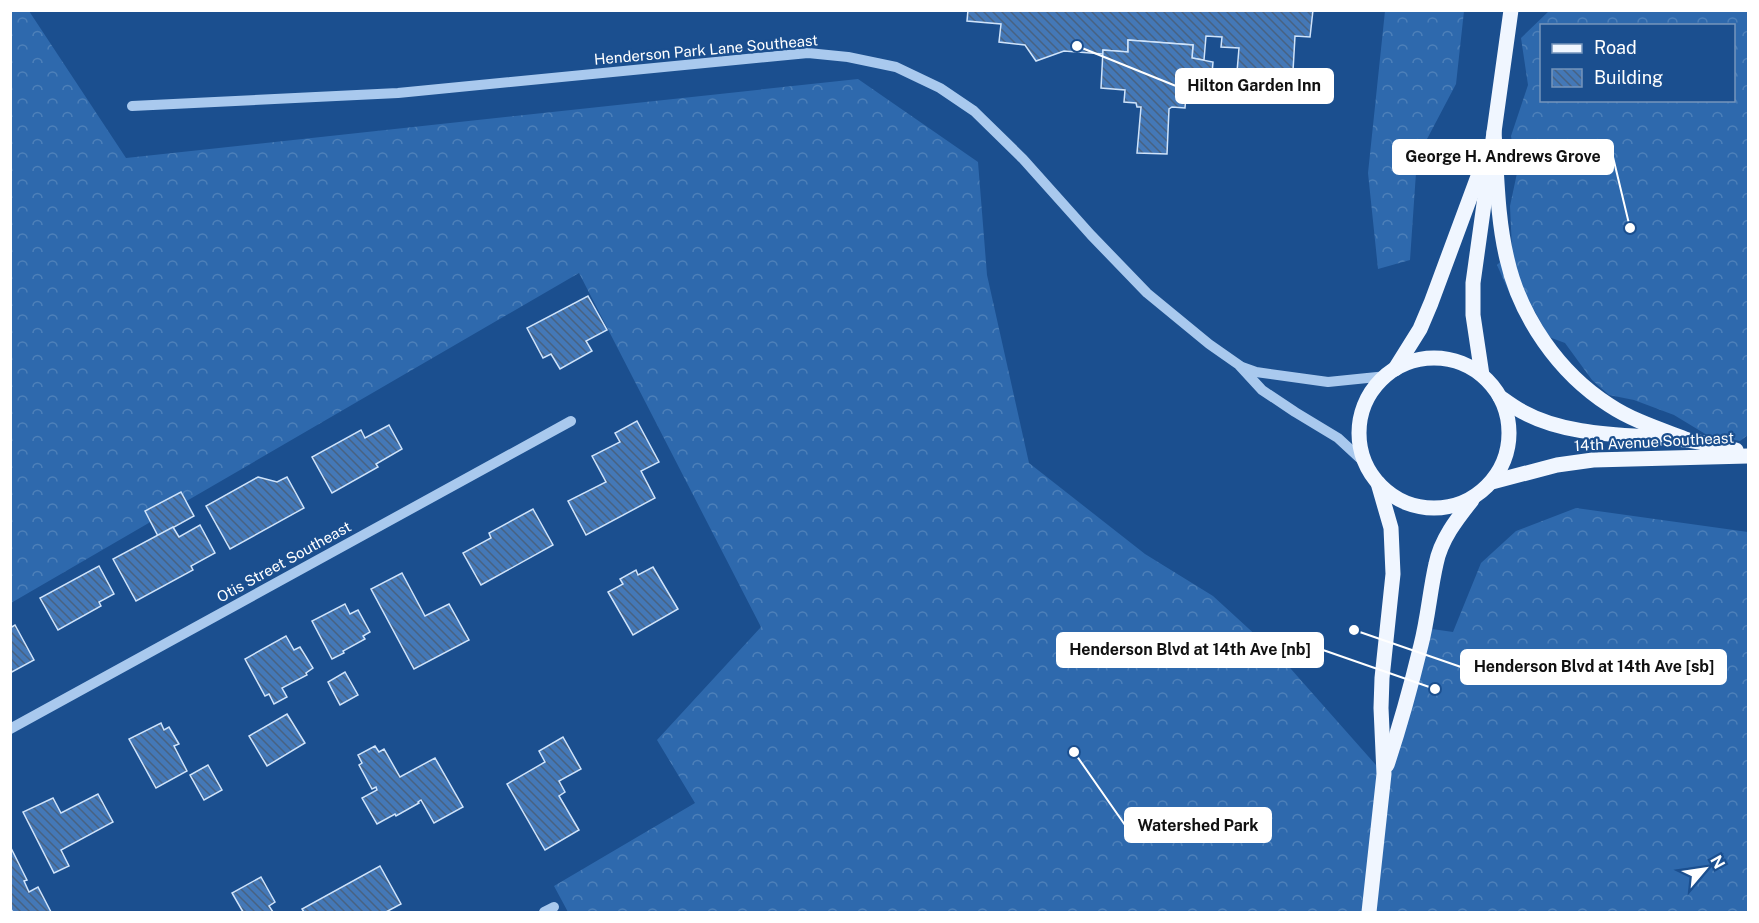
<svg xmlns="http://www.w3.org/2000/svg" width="1759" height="923" font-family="'Public Sans',sans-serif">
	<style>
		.forest { fill: url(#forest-crowns); fill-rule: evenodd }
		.building { fill: url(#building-back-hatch); stroke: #cfe3fa; stroke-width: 1.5 }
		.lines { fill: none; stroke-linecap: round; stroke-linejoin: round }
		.minor { stroke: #a9c9ee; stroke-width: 10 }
		.major { stroke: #f0f6ff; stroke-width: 15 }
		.labels { text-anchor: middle; stroke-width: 4.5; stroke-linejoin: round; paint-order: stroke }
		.street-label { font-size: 15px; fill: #fff; stroke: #1b4f8f }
		.leader { fill: none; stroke: #fff; stroke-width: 2 }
		.callout-dot { fill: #fff; stroke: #1b4f8f; stroke-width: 2 }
		.callout { fill: #fff; stroke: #fff; stroke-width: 2 }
		.callout-label { font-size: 16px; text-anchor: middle; font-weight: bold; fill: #111 }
	</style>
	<defs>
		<pattern id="forest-crowns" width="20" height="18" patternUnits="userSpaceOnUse" patternTransform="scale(1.5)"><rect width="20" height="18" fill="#2e69ad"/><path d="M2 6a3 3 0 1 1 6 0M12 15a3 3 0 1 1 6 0" fill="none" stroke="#4d80b9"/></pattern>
		<pattern id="building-back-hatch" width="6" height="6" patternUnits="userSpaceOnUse" patternTransform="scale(1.5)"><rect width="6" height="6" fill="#4478b7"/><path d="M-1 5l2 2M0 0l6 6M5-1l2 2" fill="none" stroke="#486282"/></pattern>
	</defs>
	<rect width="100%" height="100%" fill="#1b4f8f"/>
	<g class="forest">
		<path d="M11,11H29L126,158L858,79L978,162L987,275L1029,463L1145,554L1213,596L1283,660L1383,773L1425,628L1453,632L1481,563L1516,531L1576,508L1748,532V912H568L554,886L695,803L657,740L761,627L579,273L11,603Z"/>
		<path d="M1385,11H1464L1456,84L1417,158L1410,260L1378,269L1368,173Z"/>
		<path d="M1549,11H1748V435L1740,441L1707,435L1674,415L1634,400L1609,395L1592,380L1565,343L1549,337L1534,310L1509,292L1497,265L1512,250L1510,206L1517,173L1511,136L1528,85L1521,38ZM1542,26H1734V100H1542Z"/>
	</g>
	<g class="building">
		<path d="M968,10H1313L1310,37L1295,36L1293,71L1274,70V79L1262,82L1247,80L1237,72L1239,48L1221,47L1222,37L1206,36L1204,60L1192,58L1193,45L1128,40V52L1103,50V54L1064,51L1036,61L1025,45L999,42L1001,24L967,21Z"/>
		<path d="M1128,40L1193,45L1192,58L1213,62L1210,97L1186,95L1185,108L1172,107L1169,109L1167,154L1137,153L1141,107H1137L1136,103L1124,102L1125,90L1101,88L1103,50L1128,52Z"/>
		<path d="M588,296L607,330L586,341L592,351L560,369L551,354L543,358L527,328Z"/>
		<path d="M637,421L659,462L641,471L655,498L586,535L568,501L606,482L592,456L620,442L615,433Z"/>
		<path d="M389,425L402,449L376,464L378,467L332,493L312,457L361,430L365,438Z"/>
		<path d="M258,477L277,482L287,477L304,508L230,549L206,506Z"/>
		<path d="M181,492L194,516L158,536L145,511Z"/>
		<path d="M533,509L553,545L481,585L463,553L491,538L489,533Z"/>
		<path d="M200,525L215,553L191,566L193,570L136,601L113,559L173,527L179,537Z"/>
		<path d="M99,566L114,594L99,602L101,606L58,630L40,598Z"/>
		<path d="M653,567L678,609L633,635L608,592L623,584L620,579L636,570L638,575Z"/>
		<path d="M402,573L425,616L449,604L469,640L414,669L371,589Z"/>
		<path d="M345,604L350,614L358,610L370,632L363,636L365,639L343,651L344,653L332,659L312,621Z"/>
		<path d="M15,625L34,660L10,673V628Z"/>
		<path d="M286,636L294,650L300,647L313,668L306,673L307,675L282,688L287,697L274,704L269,694L265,696L245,659Z"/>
		<path d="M345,672L358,695L340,705L328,682Z"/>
		<path d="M287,714L305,743L267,766L249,736Z"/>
		<path d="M161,723L164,730L169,727L179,744L174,746L187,771L156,788L129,739Z"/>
		<path d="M563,737L581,769L559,781L565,792L559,796L579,830L545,850L507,784L545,762L539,751Z"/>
		<path d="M375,746L379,752L384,749L400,777L435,758L463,807L434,823L421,800L418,802L419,803L396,816L395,814L377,824L362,798L377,790L376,787L372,789L359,765L362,763L358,755Z"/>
		<path d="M208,765L222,790L204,800L190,775Z"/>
		<path d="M98,794L113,822L61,850L69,866L54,873L23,812L53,798L61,813Z"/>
		<path d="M10,846L27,880L24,881L29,892L38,887L51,912H13L10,908Z"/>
		<path d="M380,866L401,904L386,912H304L302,909Z"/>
		<path d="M261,877L275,902L269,906L273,912H243L232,893Z"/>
	</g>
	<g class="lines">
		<g class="minor">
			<path d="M132,106L398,93L808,53L848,57L896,67L940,88L974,111L1023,159L1091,235L1147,293L1209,344L1239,365L1262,390L1295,412L1338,438L1364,462"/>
			<path d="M1242,367L1256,372L1328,382L1387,376"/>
			<path d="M10,729L571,421"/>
			<path d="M544,912L554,907"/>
		</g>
		<g class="major">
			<path d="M1494,132C1497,174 1497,218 1507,259C1520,317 1559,373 1609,405C1633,421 1662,430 1688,440"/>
			<circle cx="1434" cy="433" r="75"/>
			<path d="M1395,369L1420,329L1431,303L1484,160"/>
			<path d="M1482,375L1473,315V283L1511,10"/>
			<path d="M1500,397C1507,402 1515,408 1523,412C1570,438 1634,434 1686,440C1703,442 1720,447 1736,450"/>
			<path d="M1492,482L1557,465L1593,460L1748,456"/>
			<path d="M1387,765C1400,726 1411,686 1421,645C1428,618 1430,590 1436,564C1441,539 1457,519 1472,500"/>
			<path d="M1369,912L1384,774L1381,708L1382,678L1393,574L1391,528L1378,483"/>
		</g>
	</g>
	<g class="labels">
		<g class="street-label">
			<text transform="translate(706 50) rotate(-5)" y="5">Henderson Park Lane Southeast</text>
			<text transform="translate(1654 442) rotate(-3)" y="5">14th Avenue Southeast</text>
			<text transform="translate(284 562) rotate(-29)" y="5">Otis Street Southeast</text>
		</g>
	</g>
	<path class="leader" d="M1077 46L1176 86M1630 228L1613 157M1435 689L1323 650M1354 630L1461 667M1074 752L1125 825"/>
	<g class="callout-dot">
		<circle cx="1077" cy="46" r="6"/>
		<circle cx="1630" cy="228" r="6"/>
		<circle cx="1435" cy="689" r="6"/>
		<circle cx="1354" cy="630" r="6"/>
		<circle cx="1074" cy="752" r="6"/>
	</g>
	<g class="callout">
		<rect x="1176" y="69" width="157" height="34" rx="6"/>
		<rect x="1393" y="140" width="220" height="34" rx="6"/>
		<rect x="1057" y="633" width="266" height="34" rx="6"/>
		<rect x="1461" y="650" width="265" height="34" rx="6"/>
		<rect x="1125" y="808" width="146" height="34" rx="6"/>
	</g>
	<g class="callout-label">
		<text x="1254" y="91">Hilton Garden Inn</text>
		<text x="1503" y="162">George H. Andrews Grove</text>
		<text x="1190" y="655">Henderson Blvd at 14th Ave [nb]</text>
		<text x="1594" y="672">Henderson Blvd at 14th Ave [sb]</text>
		<text x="1198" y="831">Watershed Park</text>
	</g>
	<rect width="1759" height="923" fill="none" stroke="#ffffff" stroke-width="24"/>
	<rect x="1540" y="24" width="195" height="78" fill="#1b4f8f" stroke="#7695bc" stroke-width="1.5"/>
	<rect x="1552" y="44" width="30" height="9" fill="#f0f6ff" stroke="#7695bc" stroke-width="1.5"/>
	<text x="1594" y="54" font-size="18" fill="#ffffff">Road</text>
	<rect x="1552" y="69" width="30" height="18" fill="url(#building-back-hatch)" stroke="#7695bc" stroke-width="1.5"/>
	<text x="1594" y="84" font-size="18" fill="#ffffff">Building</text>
	<g transform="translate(1705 869) rotate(61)" stroke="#1b4f8f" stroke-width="4.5" paint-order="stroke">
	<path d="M0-4.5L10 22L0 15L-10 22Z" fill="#ffffff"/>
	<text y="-9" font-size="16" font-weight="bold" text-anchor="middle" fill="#ffffff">N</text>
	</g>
</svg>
